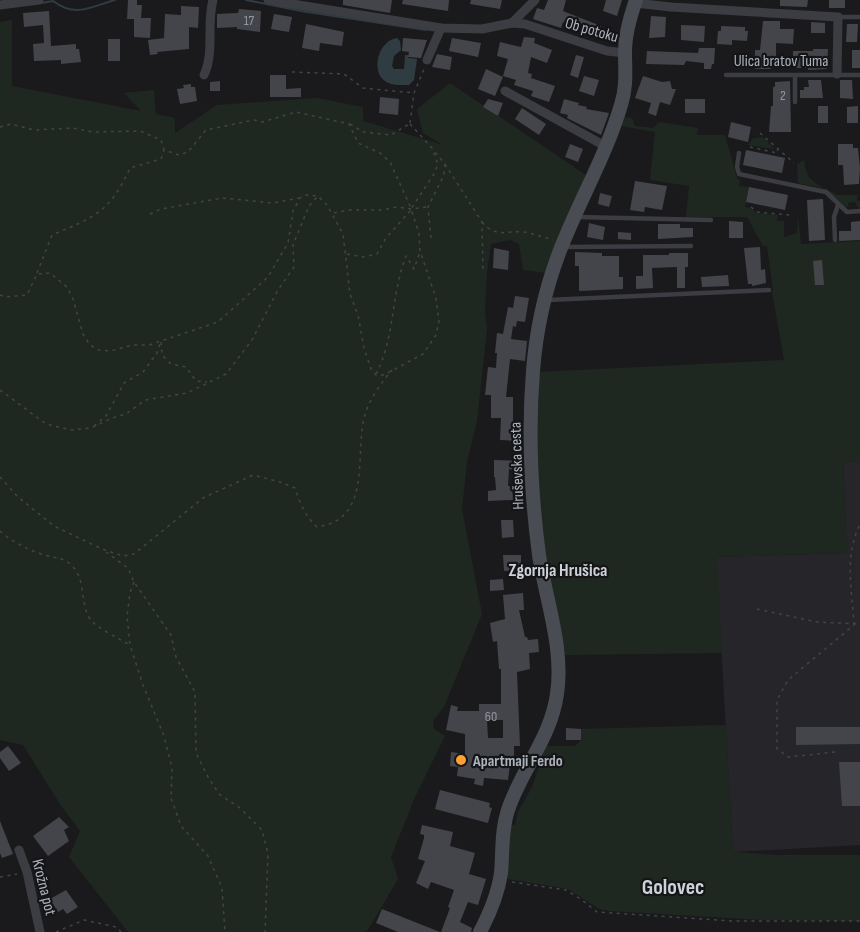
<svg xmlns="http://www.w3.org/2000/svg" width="860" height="932" font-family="'Sofia Sans Condensed',sans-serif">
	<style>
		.built { fill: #26262a }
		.green { fill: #1f2820 }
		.water { fill: #2f3c42 }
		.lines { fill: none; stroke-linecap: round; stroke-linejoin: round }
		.stream { stroke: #2f3c42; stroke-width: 2 }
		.building { fill: #44454a; fill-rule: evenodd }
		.path { stroke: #414449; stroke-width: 1.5; stroke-dasharray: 3 4.5; stroke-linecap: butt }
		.lane { stroke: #3b3d42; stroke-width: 4.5 }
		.street { stroke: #3b3d42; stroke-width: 9 }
		.secondary { stroke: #494c52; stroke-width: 14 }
		.poi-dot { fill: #fda132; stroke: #151518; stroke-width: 2 }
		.labels { text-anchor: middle; stroke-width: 4.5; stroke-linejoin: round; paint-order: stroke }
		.number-label { font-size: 14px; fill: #9298a0 }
		.street-label { font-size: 16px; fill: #acb3bd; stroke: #151518 }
		.poi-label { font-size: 16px; font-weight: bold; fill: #acb3bd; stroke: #151518; text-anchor: start }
		.neighbourhood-label { font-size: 18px; font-weight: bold; fill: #cdd2d8; stroke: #151518 }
		.district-label { font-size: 22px; font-weight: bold; fill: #cdd2d8; stroke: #151518 }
	</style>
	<rect width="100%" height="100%" fill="#1a1a1d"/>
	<path class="built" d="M860,461V845L733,852L716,557L847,553L843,462Z"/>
	<g class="green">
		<path d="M12,20V86L141,111L124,93L154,90L156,114L175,118V133L217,105L317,98L363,107V121L443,145L423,133L417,109L450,83L587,176L547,273L523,270L519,244L510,240L491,244L487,272L485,311L487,329L477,421L467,462L462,509L482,614L444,707L433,721L434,729L445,736L415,797L391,857L398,879L368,930L365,932H128L69,857L80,831L60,804L23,745L0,740V22Z"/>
		<path d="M625,117L632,118L635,126L653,128L659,122L698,128L697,135H725L737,178L740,180L739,186L749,187L745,207L751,208L756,213L778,215L777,221H784V237L797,233L798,215L801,244L860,241V461L843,462L847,553L717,557L722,653L563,655C554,607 542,558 539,510C535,464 537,418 538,372L784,360L772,292L773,290L767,246H763L747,217H686L689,186L650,180L655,132L621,126Z"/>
		<path d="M763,137L774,149L748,145L753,138Z"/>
		<path d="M804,160L805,167L808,176L815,183L837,195H860L857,196V201H860V207L858,208L855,202L848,203L849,207H846L823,188L798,183L797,164Z"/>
		<path d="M726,725L733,852L778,855H860V921L762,920L609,911L599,909L568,889L508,879L506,874L510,825H515L518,812L532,787L546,746H575L581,740V729Z"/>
	</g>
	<path class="water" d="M397,38L400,41L401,50L394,56L392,66L394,69H404L405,55H408V58L417,59L414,80L409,85C401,85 392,86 385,81C370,71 379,40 397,38Z"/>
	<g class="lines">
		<g class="stream">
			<path d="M246,0L301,11L426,30"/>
			<path d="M41,3L53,1C76,18 90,7 115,0"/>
		</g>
	</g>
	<g class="building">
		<path d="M128,0H137V5H142L141,18H151L150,38L134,37V19H127Z"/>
		<path d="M343,0H392L390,13L343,5Z"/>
		<path d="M403,0H449L448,11L402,4Z"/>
		<path d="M471,0H502L500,9L470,4Z"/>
		<path d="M548,0H566L563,11L601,26L599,34L563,22L561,28L533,19L537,8L544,10Z"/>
		<path d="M606,0H622L617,16L603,11Z"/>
		<path d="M780,0H808L807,7L780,6Z"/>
		<rect x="829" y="0" width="16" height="8"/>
		<path d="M181,6L199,7L198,28L189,27V49L157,52L158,54L150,55L148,40L164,38L165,14L181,15Z"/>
		<path d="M239,9L261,11L260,32L237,29V27L217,28V14L238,13Z"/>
		<path d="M49,11L51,46L76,44V49H79L81,62L61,64V60L34,61L33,44L44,43L43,25L24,27L23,13Z"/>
		<path d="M274,14L292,17L289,32L271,29Z"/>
		<path d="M651,16L666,17L665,37L649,38Z"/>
		<path d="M763,21H780V29H794L793,44L776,43V61H771V69H755V50H760Z"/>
		<path d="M811,22L825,23V33H811Z"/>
		<path d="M306,24L344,32L342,46L320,43L319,51L302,48Z"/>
		<path d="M847,24H858L857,42H846Z"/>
		<path d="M681,25L705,26L704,42L681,40Z"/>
		<path d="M721,26L745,27V31H748L747,41L732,40V45L717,44L718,31H721Z"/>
		<path d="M524,37L535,38L534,43L552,50L547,63L531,57L528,73L532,74L531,78L555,86L549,102L531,96L533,91L514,85L516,80L503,76L508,59L497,56L500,42L521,47Z"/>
		<path d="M403,38L427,40L421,58L408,57L409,52L402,51Z"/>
		<path d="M452,38L481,43L478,57L449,51Z"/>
		<rect x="108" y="39" width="12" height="22"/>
		<path d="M699,48H715L714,64H712L711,69H704V63L686,61L684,65L646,64L647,51L698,53Z"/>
		<path d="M813,49H828L827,69L808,70V68H793V51H813Z"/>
		<rect x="852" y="50" width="8" height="18"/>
		<path d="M437,54L452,57L450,70L432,67Z"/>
		<path d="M576,55L584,57L578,78L570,75Z"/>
		<path d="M486,69L503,77L495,96L478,89Z"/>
		<path d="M270,75H286V89L301,88V97H270Z"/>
		<path d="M584,76L599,80L594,96L579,91Z"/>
		<path d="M643,76L662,82L670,81L672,89H676L670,105L660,102L656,116L648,113L651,103L635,98Z"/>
		<path d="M808,80H821L823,98H800V90H804V87H809Z"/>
		<path d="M840,80H852L853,99L840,98Z"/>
		<path d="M220,81V91H210V82Z"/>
		<path d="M790,81L791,132H769L771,106H773V87H775V82Z"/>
		<path d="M191,84V87H195L197,101L180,104L177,89L184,88L183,85Z"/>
		<path d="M380,97L399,99L398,115L379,113Z"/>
		<path d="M488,99L503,103L498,116L483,107Z"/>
		<path d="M564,99L579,103L578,105L587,107L586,109L609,113L601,135L567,118L568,115L560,113Z"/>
		<rect x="685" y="99" width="20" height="14"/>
		<rect x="818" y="106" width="10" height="17"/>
		<path d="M858,106V123H847V107Z"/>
		<path d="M522,108L546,124L539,135L515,119Z"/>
		<path d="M731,122L751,127L748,142L728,137Z"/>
		<path d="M570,144L583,149L578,162L565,157Z"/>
		<path d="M838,144H853V148H858L860,168L859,184L844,185L843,165H838Z"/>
		<path d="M746,150L785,158L782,173L743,165Z"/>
		<path d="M635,181L667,186L662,210L645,207L644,212L630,210Z"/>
		<path d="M749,187L788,195L785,210L746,202Z"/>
		<path d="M600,193L612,196L609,207L598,204Z"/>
		<path d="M823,199L825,240L809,241L807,200Z"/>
		<path d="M729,221L743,222V238H729Z"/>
		<path d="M860,221V240L839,241V231H851V222Z"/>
		<path d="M589,223L605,227L603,240L587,237Z"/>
		<path d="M658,224H680V228H693V237L658,239Z"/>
		<path d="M618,232L631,233V240L618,239Z"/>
		<path d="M760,247L761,270L765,269L766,283L752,286V284H748L744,248Z"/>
		<path d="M494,248L509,251L508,270L493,268Z"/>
		<path d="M575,252L602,253V256H619V277H623V289L579,291V266H575Z"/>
		<path d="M669,253H688V267H685V288H677V267L652,268L653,288L636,289V276H643V255H669Z"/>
		<path d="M822,260L824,285H815L813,261Z"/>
		<path d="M728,275L729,286L702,287L701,277Z"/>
		<path d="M515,296L529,298L525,322L517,321L516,327L513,326L511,339L527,341L525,361L510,359L506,397H513V426H520L519,441L500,440L501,418H491V395H485L488,367L496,368L497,353H495L497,333L503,334L508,307L513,308Z"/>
		<path d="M494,460L521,461L520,470L509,469L508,486H512L513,500L488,501V491L496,490L495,477H494Z"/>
		<path d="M501,520H513L514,537L502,538Z"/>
		<path d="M503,555H521V570L504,571Z"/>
		<path d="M503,579L504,590L490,591V580Z"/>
		<path d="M523,593L524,610H519L525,637H527L528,640L538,639L539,652L529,653L530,669L517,672L520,746H514V757H511L508,780L484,778L483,786L474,784L475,779L457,776L458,767L450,766L451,752L465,754V734L446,730L451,705L458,707L457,711H479V704H501V669H499L497,641L493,642L490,623L505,619L503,595ZM487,720H503V738H488Z"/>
		<path d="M796,727H860V744L796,745Z"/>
		<path d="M566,728L581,729V740H566Z"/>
		<path d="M8,746L21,763L9,771L0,758V752Z"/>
		<path d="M839,762H860V806H842Z"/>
		<path d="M440,790L490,803L489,807L492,808L488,823L435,809Z"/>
		<path d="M59,817L69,827L64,830L69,841L48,856L33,836Z"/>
		<path d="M0,821L13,854L2,858L0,853Z"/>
		<path d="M422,825L453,832L450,846L475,853L469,874L486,879L478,905L468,902L460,922L472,928L471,932H441L450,908L448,907L454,890L431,882L428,889L416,883L425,861L418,859L424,838V835L420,834Z"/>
		<path d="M66,890L78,907L67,914L63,909L58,912L50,899Z"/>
		<path d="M382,909L440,932H398L376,923Z"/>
	</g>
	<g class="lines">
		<g class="path">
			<path d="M292,72L344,74L363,88L414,93"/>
			<path d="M410,123L414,93L424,69"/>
			<path d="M350,124L363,132L391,135L409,124"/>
			<path d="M0,127L11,124L34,130L73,128L93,132L140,131L161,140L164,150L179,155L188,152L206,130L254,120L262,122L296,112L349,124L358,143L380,153L390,162L411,208"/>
			<path d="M760,133L794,163"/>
			<path d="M750,147L777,153V150"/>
			<path d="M445,164L482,222L483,271"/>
			<path d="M751,207L757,212L789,215"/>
			<path d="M334,213L348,210H383L397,207L411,209L427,207"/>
			<path d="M150,214L161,209L222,198L273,203L299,198"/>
			<path d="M482,222C497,239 507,230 524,232C534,234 544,237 553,240"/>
			<path d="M431,238L428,207L444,175L445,164L434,151"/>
			<path d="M347,254L363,257L377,254L386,238L411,210"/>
			<path d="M37,273L52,235C95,217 110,212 130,168L161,159L164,150"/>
			<path d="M0,295L5,297L27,295L37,274L50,273L67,287L73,299L83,334L90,345L99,350L110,351L133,345H149L218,322L268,277L288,243L293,211L300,198L305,195L318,196L327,205L343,234L350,294L358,315L364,348L371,369L376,375H384L423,354L436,335L439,321L436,298L420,251L419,233L411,209L434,174L438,164L432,148L410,124"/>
			<path d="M161,342L162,355L171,364L186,367L196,381L207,382"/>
			<path d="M376,374C395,338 391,294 406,256L414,269L420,252"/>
			<path d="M0,390L46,424L71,430L91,428L112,418L126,414L145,400L187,393L226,374L252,340L278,290L294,267L293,245L309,206L318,196"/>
			<path d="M94,426L106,416L124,383L143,372L157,353L161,341"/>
			<path d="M0,477L18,497L54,526L102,549L123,556L134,554L203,498L253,475L280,482L295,488C300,503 305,516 317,527C372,520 355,456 364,418C368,401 381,383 392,370"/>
			<path d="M0,531C12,542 29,550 44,555C54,558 62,557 70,564C87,578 79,602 90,619C95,627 120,639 128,644"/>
			<path d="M106,552L128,568L134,582L171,635L176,657L195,692L196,753L208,777L219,794L240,808L262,830L268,854L265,932"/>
			<path d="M134,582L130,593L127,616L130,645L143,685L164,736L172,768L171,798L181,826L208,856L222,888L225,932"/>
			<path d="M757,609L817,622L860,624"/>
			<path d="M854,625C852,589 844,557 860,524"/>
			<path d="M835,752L788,757L777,749V700L788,680L854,625"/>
			<path d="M0,877L17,874"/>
			<path d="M512,882L566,890L582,900L597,912L732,921H860"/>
			<path d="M56,932L84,920L116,927L121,932"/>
		</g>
		<g class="lane">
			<path d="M838,17H860"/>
			<path d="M726,75H860"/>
			<path d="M795,75V102"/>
			<path d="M739,153L737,167L739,174L821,191L826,192L847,212L860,211"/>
			<path d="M577,217L711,220"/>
			<path d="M835,240L834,217L838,205"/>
			<path d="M564,247L691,246"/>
			<path d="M548,300L769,290"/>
		</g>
		<g class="street">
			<path d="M268,0L441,28L482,29L512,23L525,24L607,51L625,53"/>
			<path d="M635,3L671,7L838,17L837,74"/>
			<path d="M0,5L39,0"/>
			<path d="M512,23L535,0"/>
			<path d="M427,60L441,28"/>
			<path d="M204,75C215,51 206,25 213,0"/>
			<path d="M505,91L605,146"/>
			<path d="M19,850L27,872L40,932"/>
		</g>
		<path class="secondary" d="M480,932C490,913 498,894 501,873C503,852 501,831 508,810C521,770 551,738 557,694C564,648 546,601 539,555C531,494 528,432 533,371C536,332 545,290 559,253C578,203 606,156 621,105C627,87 625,70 625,52C625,34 630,17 636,0"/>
	</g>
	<circle class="poi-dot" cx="461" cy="760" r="6"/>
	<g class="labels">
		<g class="number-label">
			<text x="249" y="25">17</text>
			<text x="783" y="100">2</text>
			<text x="491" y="721">60</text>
		</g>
		<g class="street-label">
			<text transform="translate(592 29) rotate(16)" y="6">Ob potoku</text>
			<text x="781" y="66">Ulica bratov Tuma</text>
			<text transform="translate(516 466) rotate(-92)" y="6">Hruševska cesta</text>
			<text transform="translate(45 887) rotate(76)" y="6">Krožna pot</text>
		</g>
		<g class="poi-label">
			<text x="473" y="766">Apartmaji Ferdo</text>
		</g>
		<g class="neighbourhood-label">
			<text x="558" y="576">Zgornja Hrušica</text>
		</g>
		<g class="district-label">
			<text x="673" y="894">Golovec</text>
		</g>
	</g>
</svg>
